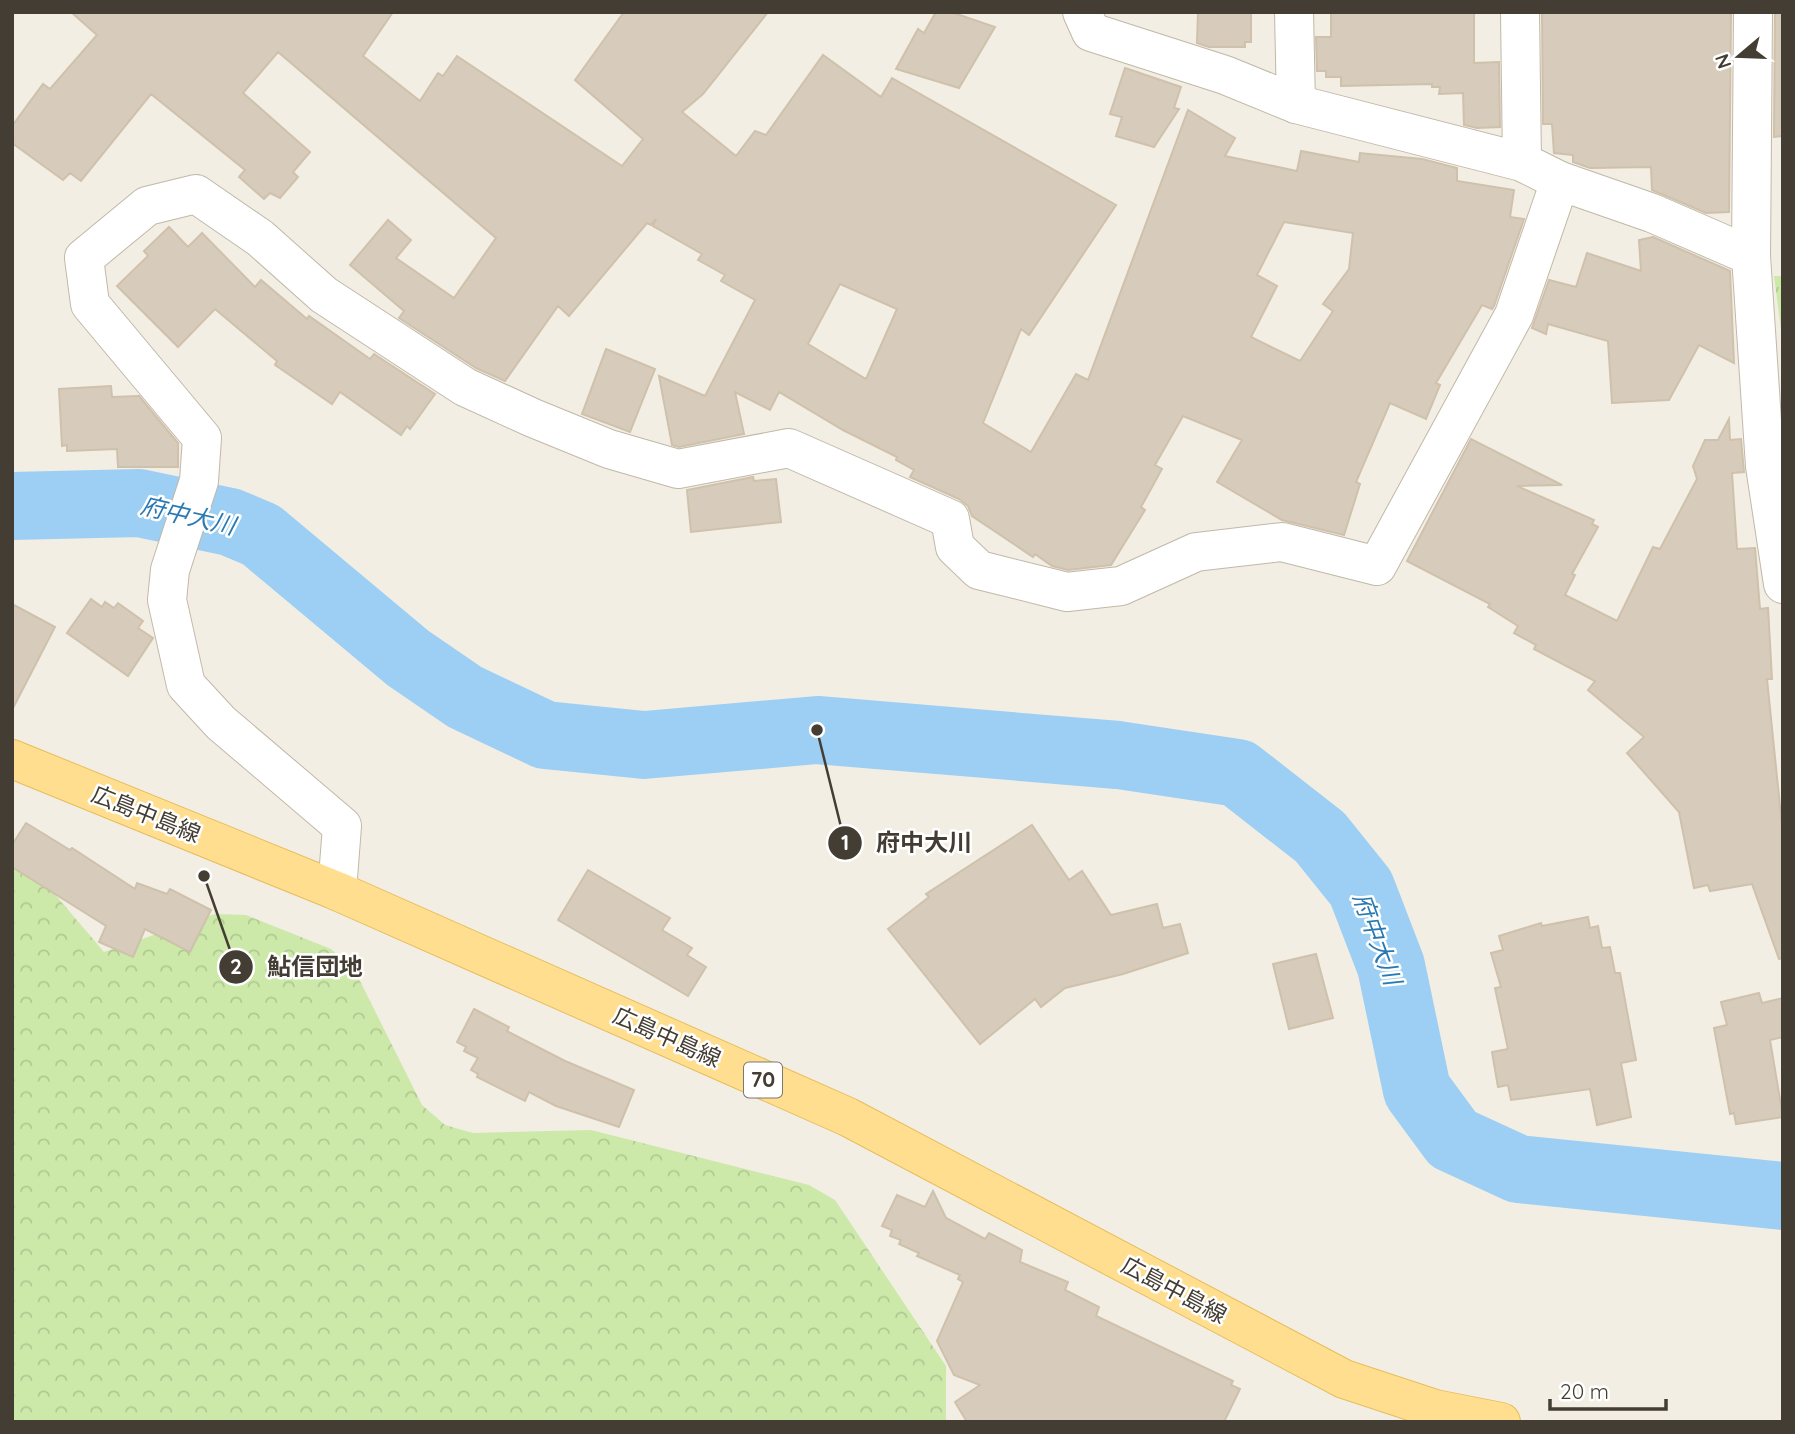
<svg xmlns="http://www.w3.org/2000/svg" width="1795" height="1434" font-family="Quicksand,'Noto Sans JP',sans-serif">
	<style>
		.grass { fill: url(#grass-tufts) }
		.forest { fill: url(#forest-crowns) }
		.lines { fill: none; stroke-linecap: round; stroke-linejoin: round }
		.river { stroke: #9ccff3; stroke-width: 68 }
		.building { fill: #d7ccbb; stroke: #cfc1ab; stroke-width: 2; fill-rule: evenodd }
		.minor-casing { stroke: #c1b8a8; stroke-width: 40 }
		.primary-casing { stroke: #e8bd5c; stroke-width: 40 }
		.minor { stroke: #fff; stroke-width: 38 }
		.primary { stroke: #ffdf8f; stroke-width: 38 }
		.labels { text-anchor: middle; stroke-width: 5; stroke-linejoin: round; paint-order: stroke }
		.shield { fill: #fff; stroke: #7c7770; stroke-width: 2 }
		.shield-label { font-size: 21px; font-weight: bold; fill: #443d33 }
		.street-label { font-size: 23px; fill: #443d33; stroke: #fff }
		.water-label { font-size: 24px; font-style: italic; fill: #2979b3; stroke: #fff }
		.leader { fill: none; stroke: #443d33; stroke-width: 2.5 }
		.callout-dot { fill: #443d33; stroke: #fff; stroke-width: 2.5 }
		.mark-label { font-size: 21px; text-anchor: middle; font-weight: bold; fill: #fff }
		.callout-label { font-size: 24px; text-anchor: middle; font-weight: bold; fill: #443d33; stroke: #fff; stroke-width: 5; stroke-linejoin: round; paint-order: stroke }
	</style>
	<defs>
		<pattern id="grass-tufts" width="24" height="20" patternUnits="userSpaceOnUse" patternTransform="scale(1.75)"><rect width="24" height="20" fill="#cce9a9"/><path d="M3 7l-1-3M5 7V3M7 7l1-3M15 17l-1-3M17 17v-4M19 17l1-3" fill="none" stroke="#b0c992"/></pattern>
		<pattern id="forest-crowns" width="20" height="18" patternUnits="userSpaceOnUse" patternTransform="scale(1.75)"><rect width="20" height="18" fill="#cce9a9"/><path d="M2 6a3 3 0 1 1 6 0M12 15a3 3 0 1 1 6 0" fill="none" stroke="#b0c992"/></pattern>
	</defs>
	<rect width="100%" height="100%" fill="#f2eee3"/>
	<path class="grass" d="M1774,276H1783V345Z"/>
	<path class="forest" d="M12,844L104,952L215,914L246,915L331,949L355,971L422,1105L445,1125L473,1133L591,1130L809,1185L835,1200L946,1366V1422H12Z"/>
	<g class="lines">
		<path class="river" d="M12,506L139,503L230,522L261,535L408,658L465,697L545,735L644,745L817,730L1118,755L1238,773L1320,837L1361,888L1391,966L1417,1090L1453,1139L1518,1169L1783,1196"/>
	</g>
	<g class="building">
		<path d="M71,12H393L363,56L420,101L438,73L443,76L457,56L622,166L643,139L575,80L624,12H768L703,94L682,112L736,156L755,131L766,135L823,55L881,97L892,78L1116,205L1029,335L1021,329L983,423L1031,452L1076,374L1088,380L1188,110L1235,138L1225,156L1297,171L1301,151L1359,162L1360,153L1422,159L1457,168V181L1514,190L1510,217L1524,219L1494,306L1492,309L1482,305L1436,383L1440,385L1426,419L1390,403L1356,482L1360,484L1344,535L1282,520L1217,482L1242,440L1183,416L1155,465L1162,469L1141,507L1145,510L1111,565L1068,570L1052,566L1035,554L1033,557L972,516L968,506L959,499L910,477L914,470L896,460L897,457L843,430L779,392L770,410L735,392L744,434L679,447L672,445L659,376L705,396L755,300L721,281L725,275L698,260L702,254L653,226L656,219L651,225L647,223L569,316L558,306L505,381L476,368L399,318L404,311L350,265L388,220L411,240L396,258L454,298L496,238L278,52L243,93L310,152L293,172L298,177L280,198L270,193L264,199L239,177L245,170L151,94L81,181L70,173L63,180L12,143V126L43,84L50,89L97,35ZM1284,222L1353,233L1349,269L1323,304L1333,311L1300,361L1251,337L1277,286L1257,275ZM840,284L897,309L866,379L808,344Z"/>
		<path d="M936,12H951L995,27L959,88L896,69L918,29L924,33Z"/>
		<path d="M1198,12H1251V42H1245V47H1209L1197,43Z"/>
		<path d="M1474,12V63L1499,62L1500,127L1477,128L1464,125L1463,93L1439,94L1440,87H1432V84L1341,86V77H1326V71H1317L1316,37H1331V13Z"/>
		<path d="M1542,12H1731L1729,212L1706,213L1652,190L1651,167L1590,168L1573,162V155L1554,153L1552,124H1543Z"/>
		<path d="M1775,12H1783V136L1774,137Z"/>
		<path d="M1125,68L1181,87L1174,108L1179,109L1154,147L1116,136L1122,117L1110,114Z"/>
		<path d="M169,227L188,247L202,233L255,287L261,280L307,319L309,316L370,359L374,354L435,394L410,429L407,426L401,435L340,392L332,404L275,365L277,361L215,309L178,347L117,286L148,256L144,251Z"/>
		<path d="M1653,237L1730,271L1734,363L1699,345L1669,400L1612,403L1608,341L1548,324L1546,334L1532,328L1549,280L1576,287L1587,253L1641,271L1639,240Z"/>
		<path d="M606,349L655,369L630,432L582,414Z"/>
		<path d="M111,386L112,397L139,396L178,443V467H118L117,449L67,451V445L62,446L59,389Z"/>
		<path d="M1729,419L1730,440L1741,439L1744,472L1732,473L1737,549L1755,548L1760,609L1768,608L1772,679H1767L1783,836V958L1779,959L1752,884L1710,891L1708,885L1694,888L1679,812L1627,753L1644,737L1588,690L1595,681L1534,649L1536,645L1514,633L1518,626L1488,607L1490,604L1407,561L1471,439L1562,485L1517,486L1594,520L1592,524L1598,527L1572,574L1575,575L1565,595L1617,621L1653,547L1660,549L1697,479L1693,466L1705,440H1718Z"/>
		<path d="M753,477L754,481L776,479L781,522L691,532L687,490Z"/>
		<path d="M91,599L102,607L105,602L114,608L118,603L143,621L138,628L153,638L128,676L67,633Z"/>
		<path d="M12,604L55,627L12,710Z"/>
		<path d="M26,823L70,850L72,848L135,889L137,883L167,894L170,889L211,910L190,952L145,929L133,957L99,942L106,926L12,867V845Z"/>
		<path d="M1032,825L1069,880L1082,871L1111,915L1157,904L1163,928L1180,924L1188,953L1123,974L1065,988L1041,1007L1035,999L980,1044L888,929L929,897L926,894Z"/>
		<path d="M588,870L670,918L662,930L692,948L687,955L706,967L688,996L558,920Z"/>
		<path d="M1588,917L1590,928L1598,926L1602,948L1610,947L1615,973H1620L1636,1060L1621,1063L1631,1117L1597,1125L1590,1089L1511,1100L1508,1085L1498,1087L1492,1052L1508,1049L1495,988L1501,987L1491,953L1503,950L1499,936L1541,923L1542,926Z"/>
		<path d="M1316,954L1333,1018L1289,1029L1273,964Z"/>
		<path d="M1759,993L1762,1003L1783,998V1037L1770,1040L1783,1117L1736,1124L1734,1113L1730,1114L1714,1028L1727,1025L1721,1002Z"/>
		<path d="M474,1009L509,1027L507,1031L565,1061L634,1090L619,1127L556,1106L529,1092L525,1101L477,1077L478,1074L471,1070L478,1058L464,1051L466,1047L457,1042Z"/>
		<path d="M933,1191L946,1218L985,1239L989,1233L1022,1250L1020,1262L1068,1282L1065,1290L1099,1307L1096,1316L1233,1381L1231,1385L1240,1389L1224,1422H967L955,1402L980,1385L954,1375L937,1341L963,1282L958,1279L960,1275L917,1256L919,1253L899,1244L901,1240L890,1236L892,1230L882,1226L897,1195L925,1207Z"/>
	</g>
	<g class="lines">
		<defs>
			<g id="minor">
				<path d="M1082,12L1091,32L1225,75L1296,104L1522,162L1560,181L1652,213L1751,256"/>
				<path d="M1294,12L1296,104"/>
				<path d="M1520,12L1522,162"/>
				<path d="M1753,12L1751,256L1765,466L1783,584"/>
				<path d="M337,891L342,826L221,723L186,685L167,600L170,570L199,481L202,438L90,304L84,258L147,206L196,194L260,238L324,295L465,387L533,418L609,449L678,469L789,448L950,519L955,547L979,570L1067,592L1121,586L1196,552L1282,542L1377,566L1514,315L1560,181"/>
			</g>
			<path id="primary" d="M12,759L337,891L848,1117L1344,1379L1435,1409L1501,1422"/>
		</defs>
		<use href="#minor" class="minor-casing"/>
		<use href="#primary" class="primary-casing"/>
		<use href="#minor" class="minor"/>
		<use href="#primary" class="primary"/>
	</g>
	<g class="labels">
		<rect class="shield" x="744" y="1062.5" width="38" height="35" rx="5"/>
		<g class="shield-label">
			<text x="763" y="1087">70</text>
		</g>
		<g class="street-label">
			<text transform="translate(146 814) rotate(22)" y="8">広島中島線</text>
			<text transform="translate(667 1037) rotate(24)" y="8">広島中島線</text>
			<text transform="translate(1174 1290) rotate(28)" y="8">広島中島線</text>
		</g>
		<g class="water-label">
			<text transform="translate(188 516) rotate(13)" y="8">府中大川</text>
			<text transform="translate(1377 939) rotate(70)" y="8">府中大川</text>
		</g>
	</g>
	<path class="leader" d="M817 730L845 843M204 876L236 967"/>
	<g class="callout-dot">
		<circle cx="817" cy="730" r="7"/>
		<circle cx="204" cy="876" r="7"/>
		<circle cx="845" cy="843" r="18"/>
		<circle cx="236" cy="967" r="18"/>
	</g>
	<g class="mark-label">
		<text x="845" y="850">1</text>
		<text x="236" y="974">2</text>
	</g>
	<g class="callout-label">
		<text x="924" y="851">府中大川</text>
		<text x="315" y="975">鮎信団地</text>
	</g>
	<rect width="1795" height="1434" fill="none" stroke="#443d33" stroke-width="28"/>
	<g transform="translate(1739 56) rotate(251)" stroke="#ffffff" stroke-width="5" paint-order="stroke">
	<path d="M0-5L12 26L0 18L-12 26Z" fill="#443d33"/>
	<text y="-10" font-size="19" font-weight="bold" text-anchor="middle" fill="#443d33">N</text>
	</g>
	<path d="M1550 1399v10h116v-10" fill="none" stroke="#443d33" stroke-width="3.5"/>
	<text x="1560" y="1399" font-size="21" fill="#443d33" stroke="#ffffff" stroke-width="5" paint-order="stroke">20 m</text>
</svg>
